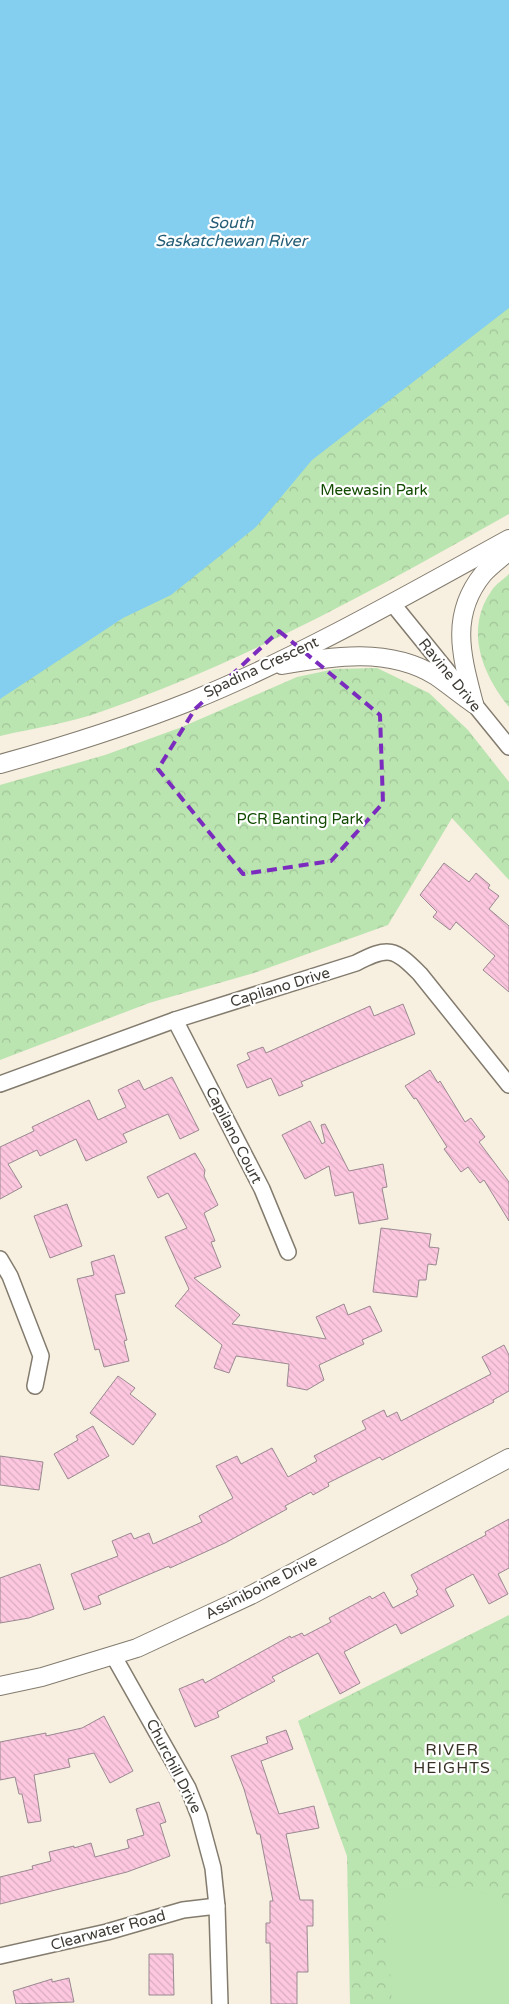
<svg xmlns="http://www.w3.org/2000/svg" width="509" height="2004" font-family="'Varela Round',sans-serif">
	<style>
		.park { fill: url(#park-crowns) }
		.pitch { fill: #bae4b0 }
		.water { fill: #84ceef }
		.building { fill: url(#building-back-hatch); stroke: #998990 }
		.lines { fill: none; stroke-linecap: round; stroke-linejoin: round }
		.minor-casing { stroke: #837c6e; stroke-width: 18 }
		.tertiary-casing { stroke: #837c6e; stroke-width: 20 }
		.minor { stroke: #fff; stroke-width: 15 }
		.tertiary { stroke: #fff; stroke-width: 18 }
		.marked { fill: none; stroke: #7b2cbf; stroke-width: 4; stroke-dasharray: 10 6; stroke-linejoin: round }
		.labels { text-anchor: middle; stroke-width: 4.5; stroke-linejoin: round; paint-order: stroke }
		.park-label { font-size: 15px; fill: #124b00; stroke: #fff }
		.street-label { font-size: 15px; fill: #3f3c36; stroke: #fff }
		.water-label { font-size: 16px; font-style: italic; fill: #245d75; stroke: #fff }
		.neighbourhood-label { font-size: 16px; letter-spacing: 1px; fill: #383226; stroke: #fff }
	</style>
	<defs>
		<pattern id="park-crowns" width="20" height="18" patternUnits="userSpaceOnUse" patternTransform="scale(1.25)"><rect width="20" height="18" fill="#bae4b0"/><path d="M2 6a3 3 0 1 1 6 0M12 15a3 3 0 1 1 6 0" fill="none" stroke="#a1c498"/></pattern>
		<pattern id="building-back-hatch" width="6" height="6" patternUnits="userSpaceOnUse" patternTransform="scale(1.25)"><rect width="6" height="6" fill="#fdc7e0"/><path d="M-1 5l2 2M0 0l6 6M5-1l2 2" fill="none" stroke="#daacc1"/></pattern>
	</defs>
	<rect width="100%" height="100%" fill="#f7efe0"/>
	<g class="park">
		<path d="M509,268V514C379,587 245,662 103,711C71,723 34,728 0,736V672Z"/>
		<path d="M509,574V707C482,674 464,629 492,590C496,584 504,579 509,574Z"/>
		<path d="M377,668L429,693L468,730L509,782V880L452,818L388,925L254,973L149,1003L0,1060V785L105,755L182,727L297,677L335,669Z"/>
		<path d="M509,1615V2004H350L347,1856L298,1721Z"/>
	</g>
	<path class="pitch" d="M455,1886L509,1900V2004H392L385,1890Z"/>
	<path class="water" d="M0,0H509V308L312,460L256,527L171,595L123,618L0,699Z"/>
	<g class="building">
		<path d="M444,863L469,882L476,873L490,885L488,888L499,896L489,909L509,926V992L483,970L495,956L456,922L450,930L433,917L437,912L420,895Z"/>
		<path d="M403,1004L415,1034L301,1082L303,1086L279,1096L271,1078L247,1088L237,1065L250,1059L247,1053L263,1047L266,1053L370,1006L374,1016Z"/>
		<path d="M430,1070L438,1083L440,1081L465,1122L471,1118L485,1137L479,1142L509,1182V1221L484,1180L480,1183L468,1167L461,1172L444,1149L447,1147L416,1098L414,1099L405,1086Z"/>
		<path d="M172,1077L199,1130L180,1139L168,1114L123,1134L127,1142L86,1161L76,1139L40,1156L37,1150L8,1164L22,1187L0,1199V1147L34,1131L32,1127L89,1100L98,1120L126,1107L118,1090L139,1080L144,1090Z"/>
		<path d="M310,1121L322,1144L325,1142L321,1125L325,1124L349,1171L383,1164L387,1187L382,1188L388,1219L359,1224L353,1192L335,1196L329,1166L305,1179L282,1135Z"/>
		<path d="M195,1153L205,1170L204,1176L218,1205L204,1213L215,1241L211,1242L221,1267L194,1278L240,1315L232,1324L326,1339L316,1317L344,1304L348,1315L370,1306L382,1331L362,1340L364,1344L319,1365L324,1380L307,1390L287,1386L289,1364L236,1356L229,1373L214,1368L222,1345L175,1306L189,1289L165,1237L187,1228L168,1193L158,1198L147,1177Z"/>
		<path d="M67,1204L82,1246L50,1258L34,1216Z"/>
		<path d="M381,1228L431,1234L429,1247L439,1248L436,1265L428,1264L426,1280H419L417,1297L373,1292Z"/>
		<path d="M114,1255L125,1293L115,1295L127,1340L124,1341L129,1361L104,1367L99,1349L95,1350L77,1279L94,1275L91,1262Z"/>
		<path d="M504,1345L509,1355V1391L493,1400L494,1402L382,1460L380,1457L328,1483L329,1486L313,1495L311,1492L285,1506L287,1509L225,1543L170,1568L169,1566L98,1596L101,1604L84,1610L71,1574L118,1556L112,1541L131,1533L134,1539L149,1533L153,1544L202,1522L199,1516L233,1498L216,1466L237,1456L241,1464L272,1448L288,1477L317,1461L314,1456L366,1429L362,1421L384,1410L387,1417L397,1412L401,1421L491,1374L482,1357Z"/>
		<path d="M118,1376L135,1388L130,1394L156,1414L133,1445L90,1413Z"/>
		<path d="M93,1426L109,1456L68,1479L54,1454L78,1440L76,1436Z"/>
		<path d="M0,1456L43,1462L39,1490L0,1485Z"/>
		<path d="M509,1519V1568L498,1574L508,1594L489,1604L473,1574L445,1589L454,1606L401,1634L396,1624L344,1652L360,1683L340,1694L318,1653L272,1677L275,1681L217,1712L219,1717L195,1727L179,1689L203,1679L205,1683L290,1636L291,1638L302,1633L304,1636L331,1622L329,1618L370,1596L372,1599L384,1592L393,1608L418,1595L416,1591L418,1589L411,1575L486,1535L485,1532Z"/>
		<path d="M40,1564L54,1609L29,1618L0,1623V1578Z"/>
		<path d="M104,1716L133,1771L110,1783L94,1753L68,1759L70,1767L34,1775L41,1821L28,1823L22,1794H19L15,1777L0,1780V1742L46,1733V1736L82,1728Z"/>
		<path d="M286,1730L293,1749L261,1761L279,1814L314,1806L319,1828L286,1834L300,1900H313V1926H307L308,1972H297V2004H271L270,1943H266V1923H270V1901H273L260,1834H257L244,1789L231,1756L268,1743L266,1737Z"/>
		<path d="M159,1802L166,1822L160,1824L170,1856L127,1872L0,1904V1877L33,1869L32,1866L51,1861L49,1852L74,1846V1848L91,1843L95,1857L129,1848L127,1840L144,1835L136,1809Z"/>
		<path d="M149,1954H173L174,1995H149Z"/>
		<path d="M69,1978L74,2002L16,2004L13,1991L52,1979V1982Z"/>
	</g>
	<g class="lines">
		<defs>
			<g id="minor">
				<path d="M392,603L509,747"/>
				<path d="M175,1020L262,1189L288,1252"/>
				<path d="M0,1084L175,1020L356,963C389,946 394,948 420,974L509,1085"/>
				<path d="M0,1259L10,1276L41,1356L35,1386"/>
				<path d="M113,1655L188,1788L199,1816L213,1868L217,1906L220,2004"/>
				<path d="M0,1956L107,1932L183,1910L217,1906"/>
			</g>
			<g id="tertiary">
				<path d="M282,665C334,656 389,647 436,676C449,685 461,695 474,704"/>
				<path d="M474,704C462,657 449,616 483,574C490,566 501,558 509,551"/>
				<path d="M0,764C65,746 128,726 191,701C301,656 405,596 509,539"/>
				<path d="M0,1686L42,1677L137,1648L253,1594L509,1458"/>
			</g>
		</defs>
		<use href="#minor" class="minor-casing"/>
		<use href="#tertiary" class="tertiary-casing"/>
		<use href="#minor" class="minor"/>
		<use href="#tertiary" class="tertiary"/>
	</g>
	<path class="marked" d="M279,631L380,715L383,803L331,861L243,874L158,769L195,709Z"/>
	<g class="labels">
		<g class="park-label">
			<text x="374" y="495">Meewasin Park</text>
			<text x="300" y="824">PCR Banting Park</text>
		</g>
		<g class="street-label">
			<text transform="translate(261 667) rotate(-25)" y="5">Spadina Crescent</text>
			<text transform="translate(450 675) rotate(51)" y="5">Ravine Drive</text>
			<text transform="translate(280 987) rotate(-17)" y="5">Capilano Drive</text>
			<text transform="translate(234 1135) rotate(63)" y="5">Capilano Court</text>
			<text transform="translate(261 1587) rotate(-27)" y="5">Assiniboine Drive</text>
			<text transform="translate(174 1766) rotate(63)" y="5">Churchill Drive</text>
			<text transform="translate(108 1930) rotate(-15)" y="5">Clearwater Road</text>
		</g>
		<g class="water-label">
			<text x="231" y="228">South<tspan x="231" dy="18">Saskatchewan River</tspan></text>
		</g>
		<g class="neighbourhood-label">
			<text x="452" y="1755">RIVER<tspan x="452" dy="18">HEIGHTS</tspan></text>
		</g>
	</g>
</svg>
